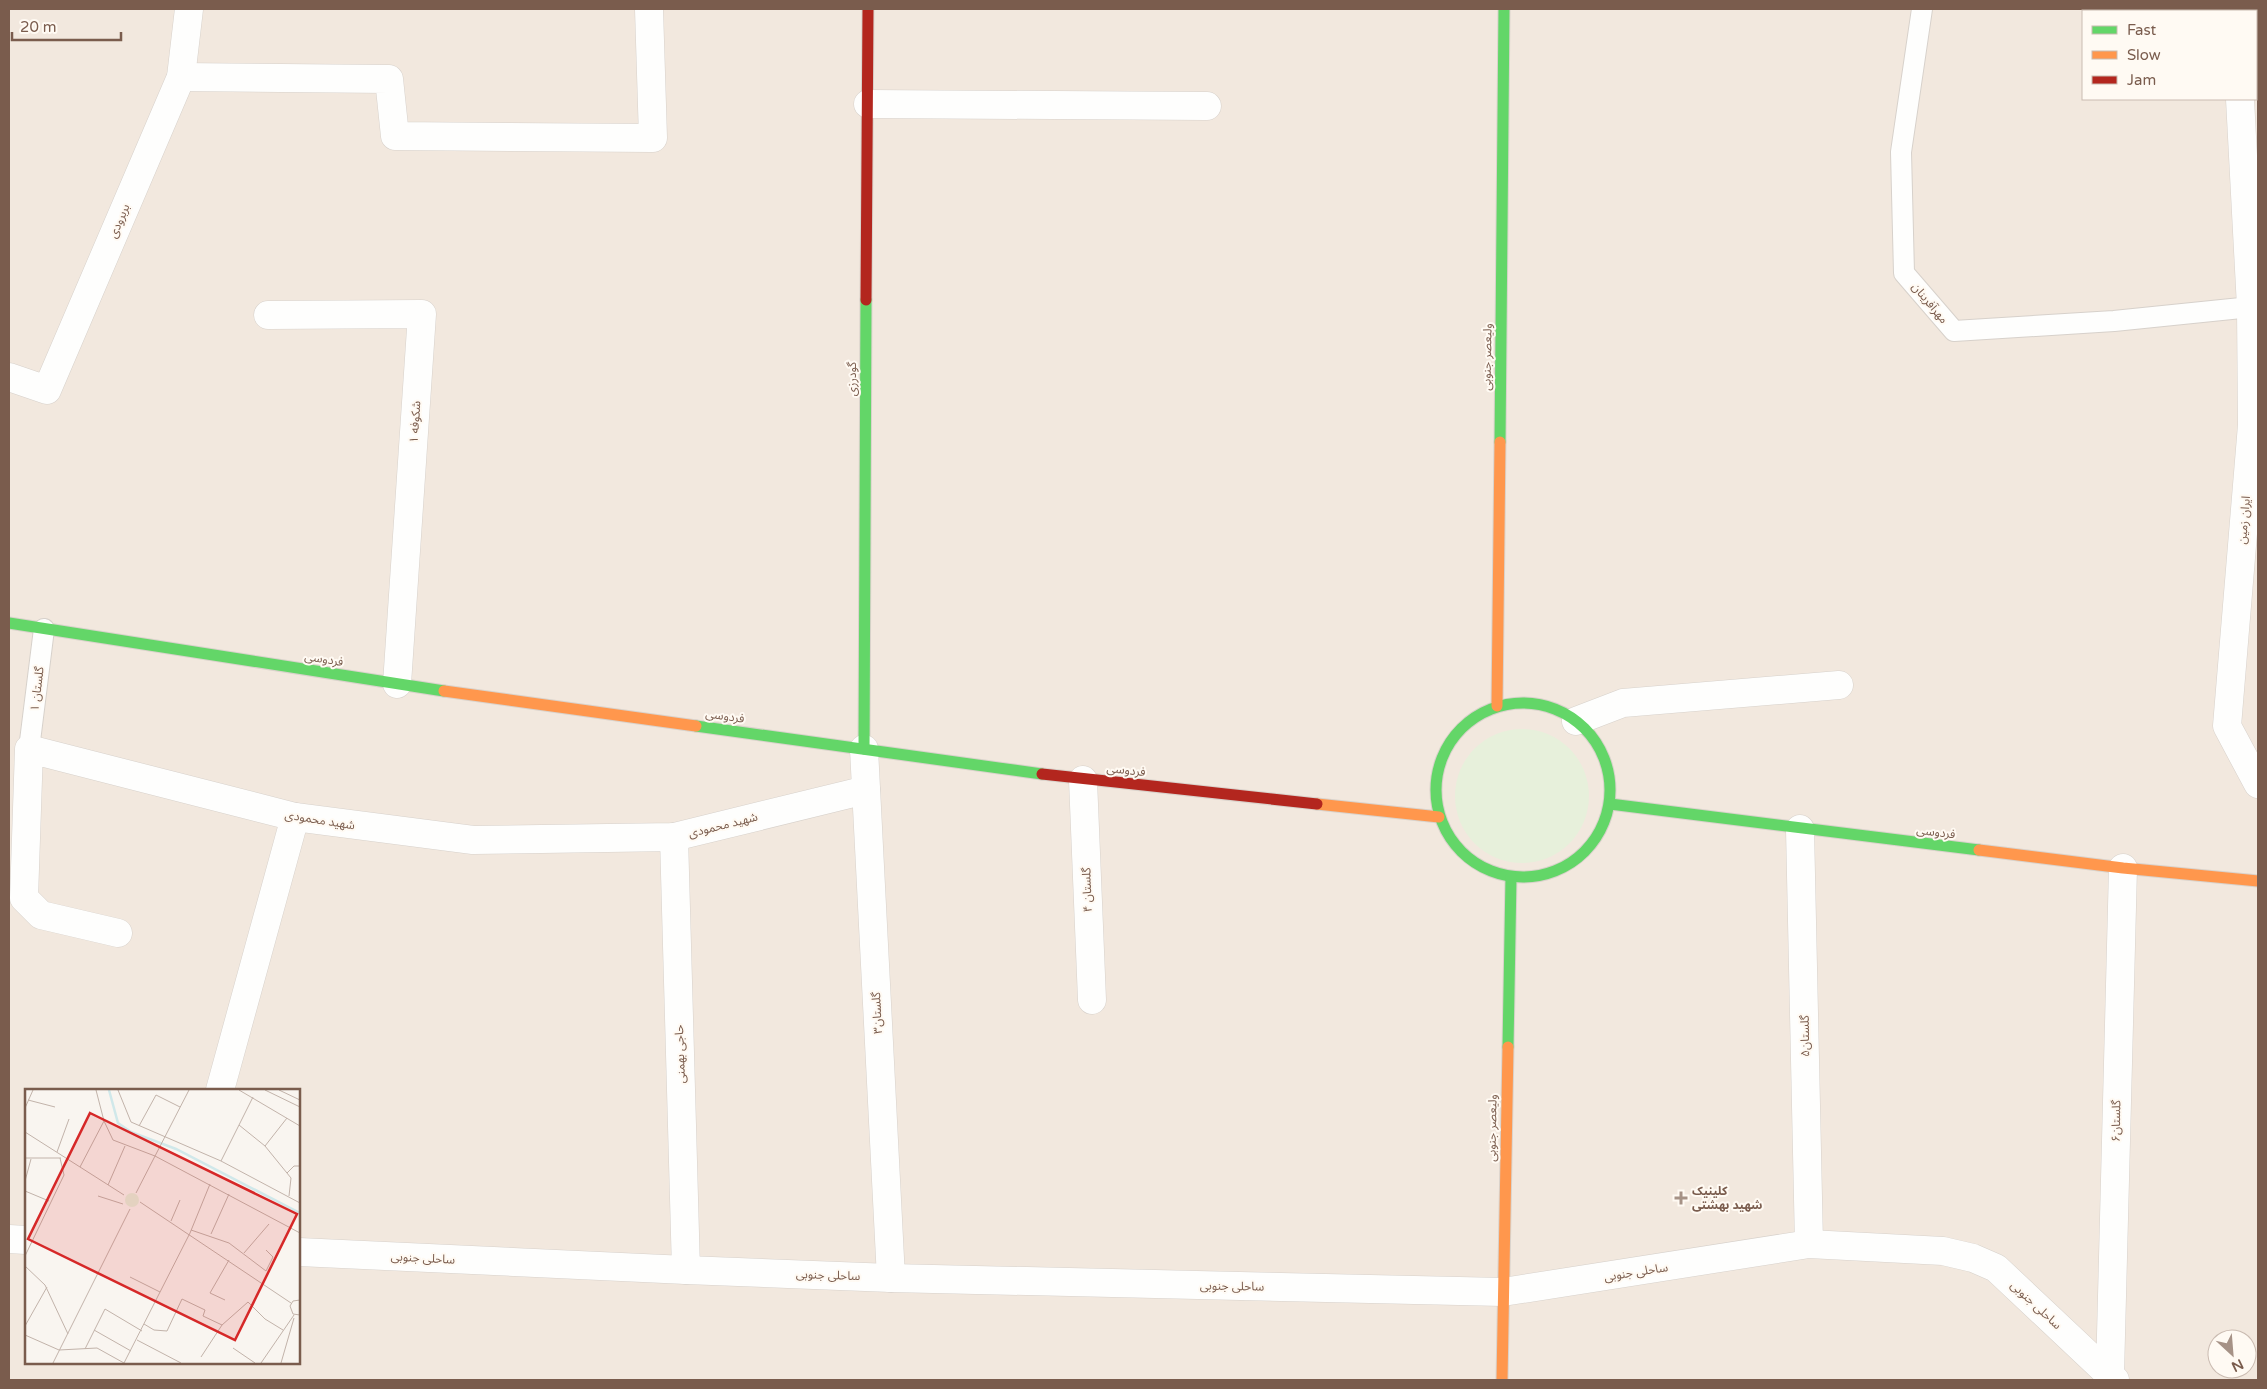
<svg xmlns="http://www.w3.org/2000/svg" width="2267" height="1389" font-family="'Varela Round','Noto Sans Arabic',sans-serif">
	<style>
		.residential { fill: #f2e8de; fill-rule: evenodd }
		.green { fill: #e7f0db }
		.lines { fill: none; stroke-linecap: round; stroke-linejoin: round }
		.lane-casing { stroke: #d7d1cb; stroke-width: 22 }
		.street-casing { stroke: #d7d1cb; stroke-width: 29 }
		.fast-casing { stroke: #d9d2cb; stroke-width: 13 }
		.slow-casing { stroke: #d9d2cb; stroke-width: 13 }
		.jam-casing { stroke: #d9d2cb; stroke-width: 13 }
		.lane { stroke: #fefefd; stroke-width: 20 }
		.street { stroke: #fefefd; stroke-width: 28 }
		.fast { stroke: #63d668; stroke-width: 11 }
		.slow { stroke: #ff974d; stroke-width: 11 }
		.jam { stroke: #b3261e; stroke-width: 11 }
		.poi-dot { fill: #a69286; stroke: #fffaf3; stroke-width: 2 }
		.labels { text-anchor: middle; stroke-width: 4; stroke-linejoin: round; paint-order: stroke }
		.street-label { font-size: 12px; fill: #7a5c4d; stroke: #fffaf3 }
		.poi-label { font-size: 12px; font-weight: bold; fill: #7a5c4d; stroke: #fffaf3; text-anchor: start }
		.inset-river { fill: none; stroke: #d0e8ea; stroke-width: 2.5 }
		.inset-road { fill: none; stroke: #c2b3aa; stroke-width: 1 }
		.view { fill: #d62828; fill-opacity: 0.15; stroke: #d62828; stroke-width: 2.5 }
		.inset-edge { fill: none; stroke: #7a5c4d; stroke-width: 2.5 }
	</style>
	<rect width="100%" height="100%" fill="#f9f5f0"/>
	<path class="residential" d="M9,9H2258V1380H9ZM2083,11H2256V99H2083ZM26,1090H299V1363H26ZM2217,1339H2247V1369H2217Z"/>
	<circle class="green" cx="1522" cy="796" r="67"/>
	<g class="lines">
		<defs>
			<g id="lane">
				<path d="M1922,9L1901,152L1904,273L1954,331L2114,321L2251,307"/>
				<path d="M29,749L44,629"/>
			</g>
			<g id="street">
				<path d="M2236,9V11"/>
				<path d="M181,77L389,79L395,136L653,138L649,9"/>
				<path d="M2240,99L2251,307L2252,425L2227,726L2258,784"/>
				<path d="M868,104L1207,106"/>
				<path d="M268,315L422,314L397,684"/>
				<path d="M9,377L47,390L181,77L189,9"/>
				<path d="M1576,721L1623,703L1839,685"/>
				<path d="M864,749L891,1278"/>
				<path d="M1083,780L1092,1000"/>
				<path d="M1800,829L1809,1244"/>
				<path d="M674,837L686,1270"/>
				<path d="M118,933L41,915L24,898L29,749L295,817L473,840L674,837L866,790"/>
				<path d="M220,1090L295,817"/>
				<path d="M9,1239L26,1240"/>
				<path d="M299,1252L686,1270L891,1278L1503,1292L1809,1244L1943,1251L1973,1258L1996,1268L2115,1380"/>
				<path d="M2110,1374L2123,868"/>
			</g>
			<g id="fast">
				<path d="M1500,442L1504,9"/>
				<path d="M9,623L444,691"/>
				<circle cx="1523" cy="790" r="87"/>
				<path d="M696,726L1042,774"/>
				<path d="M864,749L866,300"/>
				<path d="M1610,804L1979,850"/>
				<path d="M1508,1047L1511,877"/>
			</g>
			<g id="slow">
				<path d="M444,691L696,726"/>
				<path d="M1497,706L1500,442"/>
				<path d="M1317,804L1439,817"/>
				<path d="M1979,850L2123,868L2258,881"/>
				<path d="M1502,1380L1508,1047"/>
			</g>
			<g id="jam">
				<path d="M866,300L868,9"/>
				<path d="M1042,774L1317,804"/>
			</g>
		</defs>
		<use href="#lane" class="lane-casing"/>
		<use href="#street" class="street-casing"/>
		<use href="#fast" class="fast-casing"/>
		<use href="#slow" class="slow-casing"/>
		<use href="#jam" class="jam-casing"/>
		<use href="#lane" class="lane"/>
		<use href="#street" class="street"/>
		<use href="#fast" class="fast"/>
		<use href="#slow" class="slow"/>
		<use href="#jam" class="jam"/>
	</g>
	<path class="poi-dot" d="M1678.5 1190.5h5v5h5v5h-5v5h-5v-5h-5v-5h5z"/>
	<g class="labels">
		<g class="street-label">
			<text transform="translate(119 221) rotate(-67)" y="4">بربرودی</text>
			<text transform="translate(1930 303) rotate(50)" y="4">مهرآفرینان</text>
			<text transform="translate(1487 357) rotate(-89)" y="4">ولیعصر جنوبی</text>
			<text transform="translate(852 379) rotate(-90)" y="4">گودرزی</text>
			<text transform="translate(415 422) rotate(-86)" y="4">شکوفه ۱</text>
			<text transform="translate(2244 520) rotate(-85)" y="4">ایران زمین</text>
			<text transform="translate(324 659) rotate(9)" y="4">فردوسی</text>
			<text transform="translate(37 689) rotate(-83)" y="4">گلستان ۱</text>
			<text transform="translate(725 716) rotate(8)" y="4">فردوسی</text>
			<text transform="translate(1126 770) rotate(6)" y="4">فردوسی</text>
			<text transform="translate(320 820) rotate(9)" y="4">شهید محمودی</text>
			<text transform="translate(723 825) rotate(-14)" y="4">شهید محمودی</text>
			<text transform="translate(1936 832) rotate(7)" y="4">فردوسی</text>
			<text transform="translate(1087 890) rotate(-92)" y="4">گلستان ۴</text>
			<text transform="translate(877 1013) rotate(-93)" y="4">گلستان۳</text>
			<text transform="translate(1805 1036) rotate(-91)" y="4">گلستان۵</text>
			<text transform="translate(680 1054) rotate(-92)" y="4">حاجی بهمنی</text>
			<text transform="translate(2116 1121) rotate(-89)" y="4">گلستان۶</text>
			<text transform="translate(1492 1128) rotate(-89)" y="4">ولیعصر جنوبی</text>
			<text transform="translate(423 1258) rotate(3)" y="4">ساحلی جنوبی</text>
			<text transform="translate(1636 1272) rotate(-9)" y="4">ساحلی جنوبی</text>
			<text transform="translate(828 1275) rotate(2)" y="4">ساحلی جنوبی</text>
			<text transform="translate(1232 1286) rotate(1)" y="4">ساحلی جنوبی</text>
			<text transform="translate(2036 1305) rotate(43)" y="4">ساحلی جنوبی</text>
		</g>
		<g class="poi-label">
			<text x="1692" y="1195">کلینیک<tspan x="1692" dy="14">شهید بهشتی</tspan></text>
		</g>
	</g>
	<g transform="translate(25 1089)">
		<rect width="275" height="275" fill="#f9f5f0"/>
		<path d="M100 111a7 7 0 1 1 14 0a7 7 0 1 1-14 0Z" fill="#e7f0db"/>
		<path class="inset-river" d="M84,1L93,34L106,43L151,60L275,124"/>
		<path class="inset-road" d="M71,1L79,32L88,51L130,67L275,144M93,1L106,33L196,72L275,114M214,1L275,37M240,1L275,18M254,1L275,11M3,11L30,18M0,19L8,1M214,36L240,57L266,89L264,107M114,37L131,6L155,18M0,43L99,106M240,57L262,29M32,63L44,30M0,69H36M196,72L228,8M55,78L79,32M262,84L269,77H275M0,92L6,70M83,96L100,57M0,102L24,112M111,104L164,1M73,107L98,115M115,113L266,214M146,132L155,111M166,141L204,154L241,182L248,168L241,161M186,145L204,105M219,164L244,135M0,167L39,86L35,69M0,177L20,196L43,245M105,188L135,203M200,211L185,204L204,171M275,211L268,212L265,217L268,225L275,226M119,235L129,241L142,242L157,210L180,221L178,227L197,236M0,237L22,198M69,241L106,262M0,246L34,261L72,259L99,274M112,251L156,274M208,259L230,274M60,260L80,220L117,242M176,268L197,236L223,213L240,230L258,241M28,274L105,120M99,274L165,144L185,95M236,274L269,226M256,274L269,229"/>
		<path class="view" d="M65,24L272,125L210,251L3,150Z"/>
		<rect width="275" height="275" class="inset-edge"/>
	</g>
	<rect width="2267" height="1389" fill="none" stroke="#7a5c4d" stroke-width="20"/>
	<rect x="2082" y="10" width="175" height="90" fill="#fffaf3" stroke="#cabbb1"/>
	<rect x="2092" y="26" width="25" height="8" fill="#63d668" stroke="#cabbb1"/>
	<text x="2127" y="35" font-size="15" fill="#7a5c4d">Fast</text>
	<rect x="2092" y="51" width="25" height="8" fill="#ff974d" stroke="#cabbb1"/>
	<text x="2127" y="60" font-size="15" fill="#7a5c4d">Slow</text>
	<rect x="2092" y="76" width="25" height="8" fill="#b3261e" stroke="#cabbb1"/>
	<text x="2127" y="85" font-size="15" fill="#7a5c4d">Jam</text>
	<g transform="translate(2232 1354) rotate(154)"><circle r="24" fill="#fffaf3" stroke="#cabbb1"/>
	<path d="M0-4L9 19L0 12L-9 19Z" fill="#a69286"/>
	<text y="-8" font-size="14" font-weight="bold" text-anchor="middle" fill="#7a5c4d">N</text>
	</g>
	<path d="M12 32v8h109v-8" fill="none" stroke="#7a5c4d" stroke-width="2.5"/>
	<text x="20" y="32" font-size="15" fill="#7a5c4d" stroke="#fffaf3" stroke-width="4" paint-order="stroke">20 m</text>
</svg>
